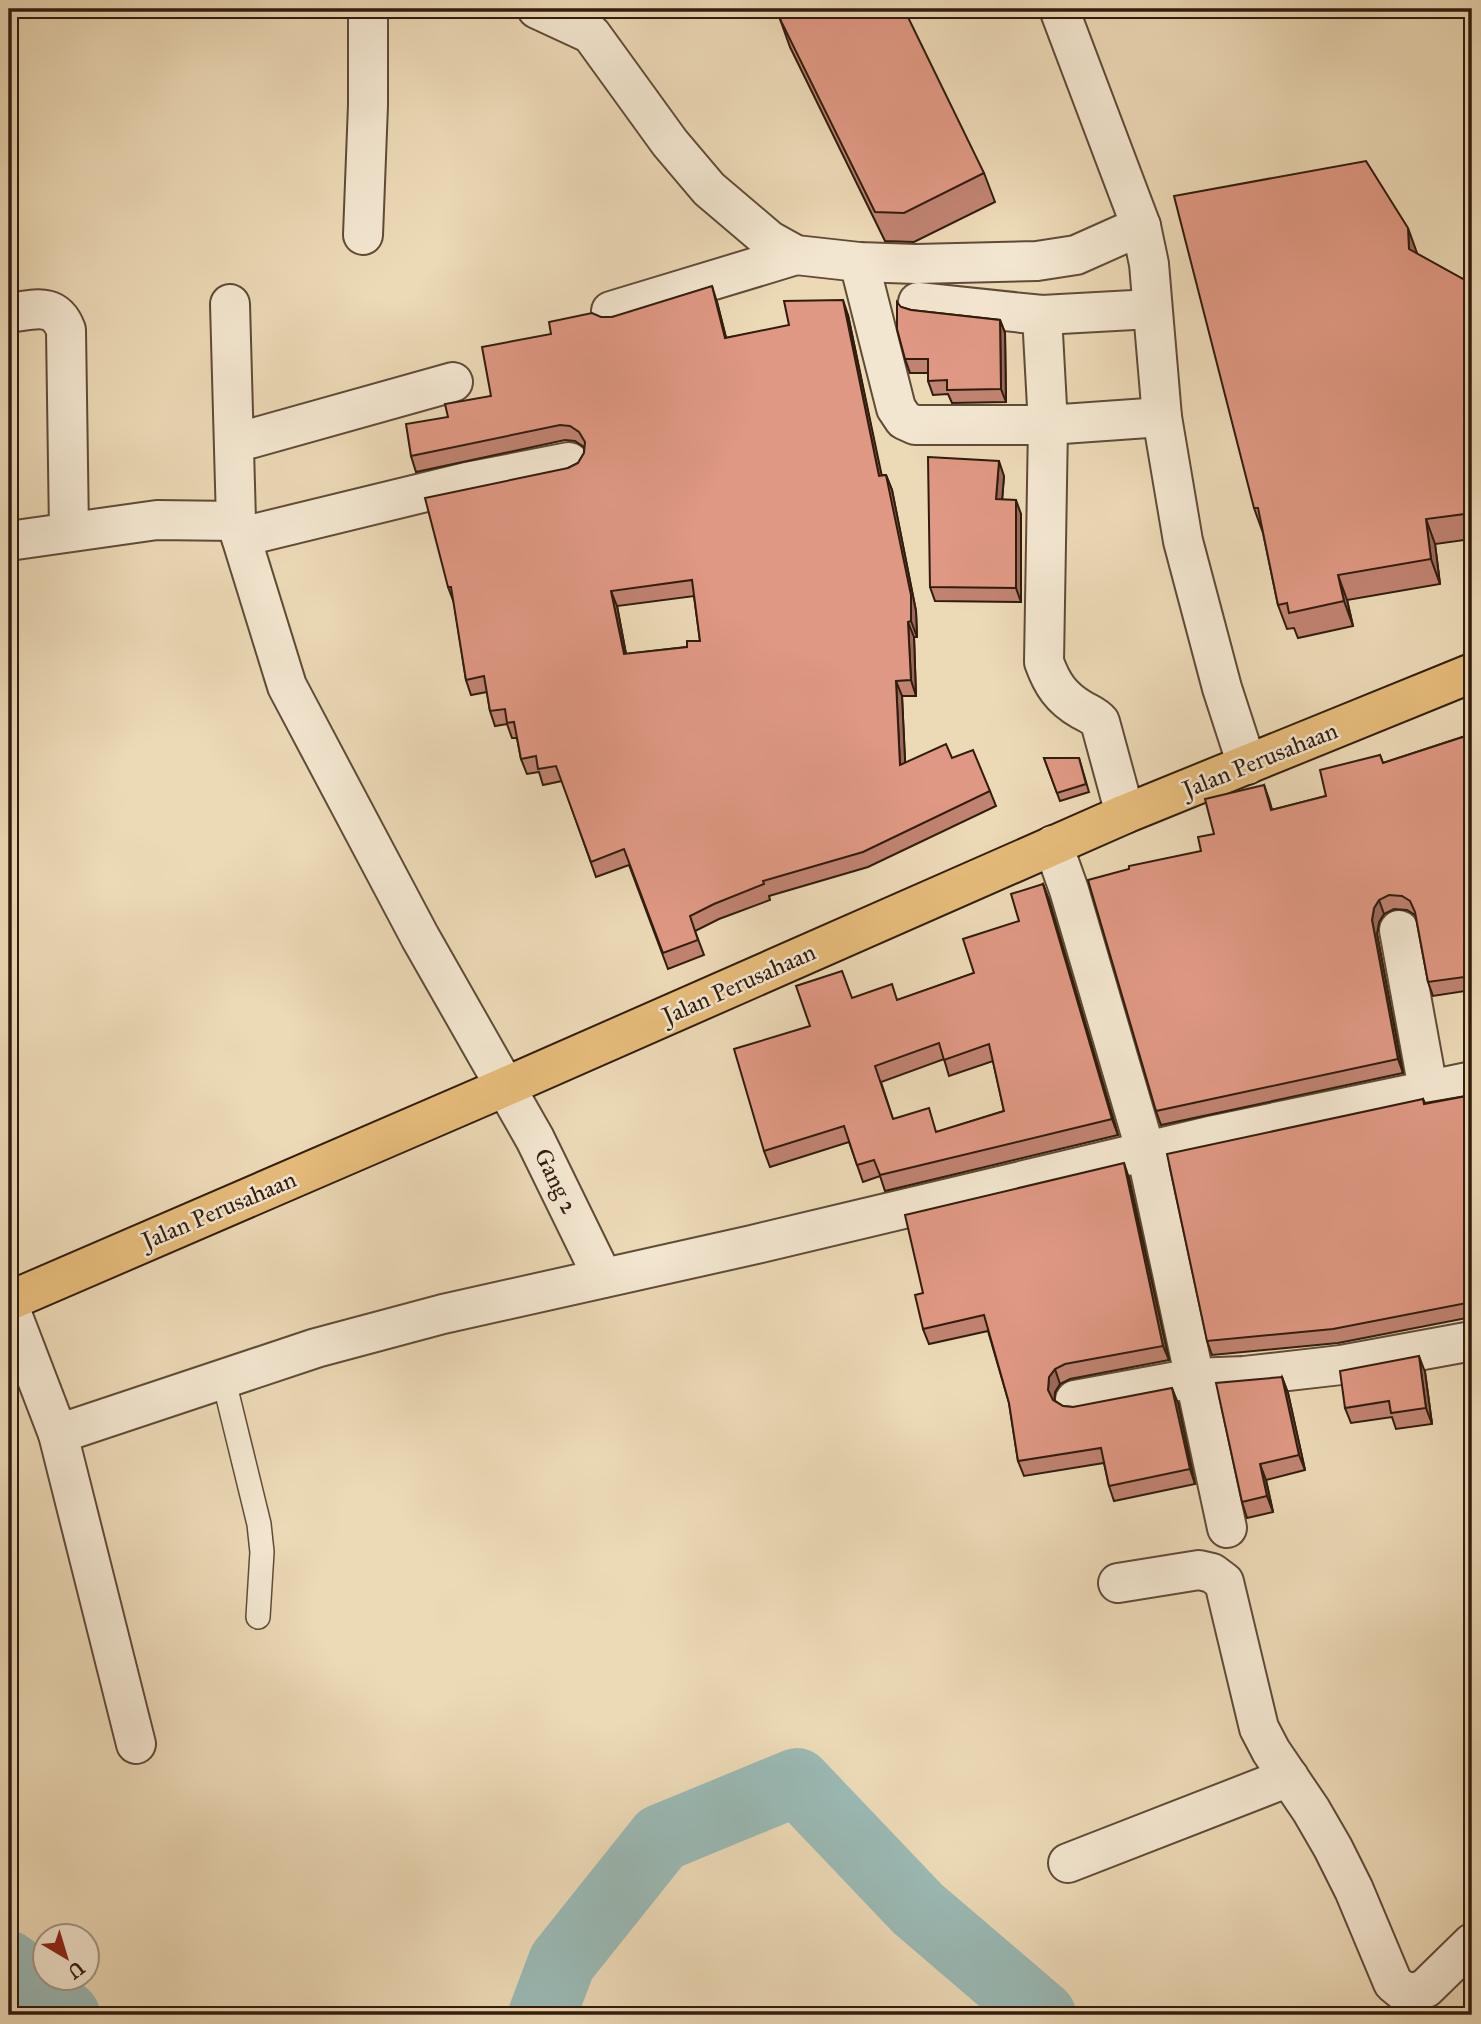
<svg xmlns="http://www.w3.org/2000/svg" width="1481" height="2024" font-family="'IM FELL Great Primer',serif">
	<style>
		.lines { fill: none; stroke-linecap: round; stroke-linejoin: round }
		.river { stroke: #9ab9b4; stroke-width: 68 }
		.lane-casing { stroke: #604b37; stroke-width: 26 }
		.street-casing { stroke: #604b37; stroke-width: 42 }
		.primary-casing { stroke: #311c0d; stroke-width: 42 }
		.lane { stroke: #f3e6d0; stroke-width: 23 }
		.street { stroke: #f3e6d0; stroke-width: 38 }
		.primary { stroke: #e6bc7b; stroke-width: 38 }
		.wall { fill: #c08371; stroke: #311c0d; stroke-width: 2; fill-rule: evenodd }
		.shaded-wall { fill: #9c6a5c; stroke: #311c0d; stroke-width: 2 }
		.building { fill: #df9883; stroke: #311c0d; stroke-width: 2; fill-rule: evenodd }
		.labels { text-anchor: middle; stroke-width: 5; stroke-linejoin: round; paint-order: stroke }
		.street-label { font-size: 24px; fill: #311c0d; stroke: #f3e6d0 }
	</style>
	<rect width="100%" height="100%" fill="#ecd9b6"/>
	<filter id="stains"><feTurbulence type="fractalNoise" baseFrequency=".00286" numOctaves="4"/><feColorMatrix values="0 0 0 0 .2 0 0 0 0 .09 0 0 0 0 .02 0 0 0 .5 -.17"/></filter>
	<radialGradient id="worn" r=".72"><stop offset=".6" stop-color="#630" stop-opacity="0"/><stop offset="1" stop-color="#630" stop-opacity=".3"/></radialGradient>
	<g class="lines">
		<g class="river">
			<path d="M9,1965L66,2015"/>
			<path d="M542,2015L562,1962L661,1838L797,1782L918,1909L1042,2015"/>
		</g>
		<defs>
			<path id="lane" d="M223,1377L259,1524L262,1552L258,1617"/>
			<g id="street">
				<path d="M537,9L591,34L670,143L709,189L769,240L796,255L859,262L916,264L1037,261L1076,255L1141,226"/>
				<path d="M1059,9L1141,226L1149,264L1162,417L1183,541L1222,688L1247,765"/>
				<path d="M363,235L368,105V9"/>
				<path d="M859,262L896,408L904,420L915,425H1048L1044,662C1052,684 1061,698 1082,710C1089,714 1095,716 1100,722L1125,814"/>
				<path d="M918,302L1042,315L1048,425L1162,417"/>
				<path d="M611,311L796,255"/>
				<path d="M9,313C34,310 55,301 66,330L69,531"/>
				<path d="M1042,315L1152,309"/>
				<path d="M235,443L453,382"/>
				<path d="M236,521L287,686L420,937L535,1139L603,1278"/>
				<path d="M241,537L467,482L569,462"/>
				<path d="M9,541L157,520L236,521L230,304"/>
				<path d="M1053,845L1069,890L1146,1152L1227,1528"/>
				<path d="M1399,930L1428,1089"/>
				<path d="M9,1306L58,1434L316,1348L443,1314L752,1245L1214,1135L1472,1081"/>
				<path d="M1075,1400L1194,1378L1244,1376L1341,1365L1472,1341"/>
				<path d="M58,1434L136,1744"/>
				<path d="M1118,1583L1199,1570L1212,1573L1224,1582L1259,1728L1271,1751L1311,1810L1333,1848L1354,1890L1393,1983L1404,1992H1417L1426,1988L1472,1943"/>
				<path d="M1068,1863L1289,1777"/>
			</g>
			<path id="primary" d="M9,1301L507,1086L1125,814L1472,673"/>
		</defs>
		<use href="#lane" class="lane-casing"/>
		<use href="#street" class="street-casing"/>
		<use href="#primary" class="primary-casing"/>
		<use href="#lane" class="lane"/>
		<use href="#street" class="street"/>
		<use href="#primary" class="primary"/>
	</g>
	<g class="wall">
		<path d="M780,19L984,173L995,202L914,242L885,241L790,47Z"/>
		<path d="M1417,254L1472,284V539L1435,544L1440,584L1347,600L1353,626L1298,638L1294,628L1287,629L1278,605L1263,533L1254,508Z"/>
		<path d="M717,302L726,338L848,315L881,475H886L892,490L916,611L917,637H914L916,696H902L905,763L952,758L990,791L996,806L868,867L769,896L770,900L719,919L695,931L704,955L668,969L629,865L596,877L562,781L543,785L539,772L527,774L521,759L517,738H512L507,724L495,726L490,711L487,692L471,695L466,680L454,603L448,587L568,468L578,463L584,453V447L575,441L565,440L416,472L411,456L448,417L491,396L551,334L612,317ZM694,596L700,641L687,647L626,654L617,606Z"/>
		<path d="M901,307L911,310L1000,320L1005,333L1006,402L952,403L948,394L933,395L928,381V373H910L905,359Z"/>
		<path d="M1004,476L1002,500L1021,514V602L935,601L930,587Z"/>
		<path d="M1472,734V990L1433,996L1428,982L1416,918L1415,915L1407,910L1394,909L1384,914L1379,922L1377,934L1403,1073L1161,1125L1156,1111L1201,851L1214,834L1264,785L1272,810L1326,796L1380,755L1383,763Z"/>
		<path d="M1044,758H1079L1089,792L1060,801Z"/>
		<path d="M1043,884L1049,900L1118,1135L885,1191L880,1176L863,1182L849,1142L770,1167L764,1151L810,1026L852,998L898,1000L974,973L1019,921ZM944,1059L949,1076L993,1061L1004,1111L937,1132L893,1119L881,1082Z"/>
		<path d="M1472,1095V1317L1338,1343L1212,1355L1207,1341L1423,1099L1425,1103Z"/>
		<path d="M1129,1178L1169,1360L1070,1379L1060,1384L1055,1392L1054,1400L1063,1406L1073,1407L1178,1403L1195,1484L1114,1501L1109,1486L1104,1463L1024,1476L1018,1461L1009,1403L988,1331L929,1344L923,1329V1293Z"/>
		<path d="M1425,1372L1432,1424L1396,1429L1392,1417L1351,1423L1345,1408Z"/>
		<path d="M1282,1377L1288,1393L1305,1470L1266,1480L1273,1512L1247,1518L1242,1502Z"/>
	</g>
	<g class="shaded-wall">
		<path d="M1408,228L1417,253L1418,274L1409,249Z"/>
		<path d="M712,286L717,302L730,353L725,338Z"/>
		<path d="M843,300L848,315L885,491L879,476Z"/>
		<path d="M1000,320L1005,333L1006,402L1001,389Z"/>
		<path d="M999,461L1004,476L1001,514L996,499Z"/>
		<path d="M886,475L892,490L916,611L917,637L911,621Z"/>
		<path d="M1016,500L1021,514V602L1016,588Z"/>
		<path d="M1426,519L1435,544L1440,584L1431,559Z"/>
		<path d="M1338,575L1347,600L1353,626L1344,601Z"/>
		<path d="M611,591L617,606L629,670L624,654Z"/>
		<path d="M908,622L914,637L916,696L911,680Z"/>
		<path d="M896,681L902,696L906,780L900,765Z"/>
		<path d="M1264,785L1269,799L1276,824L1271,810Z"/>
		<path d="M1043,884L1049,900L1118,1135L1112,1119Z"/>
		<path d="M1379,900L1384,914L1379,922L1377,934L1403,1073L1398,1059L1372,920L1374,908Z"/>
		<path d="M1124,1163L1129,1178L1169,1360L1163,1346Z"/>
		<path d="M1419,1356L1425,1372L1432,1424L1426,1408Z"/>
		<path d="M1055,1369L1060,1384L1055,1392L1054,1405L1048,1390L1049,1377Z"/>
		<path d="M1282,1377L1288,1393L1305,1470L1299,1455Z"/>
		<path d="M1172,1388L1178,1403L1195,1484L1190,1469Z"/>
		<path d="M1260,1464L1266,1480L1273,1512L1267,1496Z"/>
	</g>
	<g class="building">
		<path d="M799,9H904L984,173L904,213L875,212L780,19Z"/>
		<path d="M1366,161L1408,228L1409,249L1472,284V513L1426,519L1431,559L1338,575L1344,601L1289,613L1287,603L1278,605L1258,508H1254L1174,196Z"/>
		<path d="M712,286L725,338L789,325L784,301L843,300L879,476L886,475L911,595V621L908,622L911,680L896,681L900,765L946,744L952,758L973,750L990,791L863,852L763,881L764,884L714,904L690,916L698,940L663,953L624,849L591,862L556,766L538,769L536,756L521,759L514,722L507,723L505,709L490,711L484,676L466,680L451,587H448L425,498L568,468L578,463L584,453L585,442L579,432L570,426L560,425L411,456L406,424L448,417L445,404L491,396L482,347L551,334L549,322L592,313L601,317H612ZM692,580L700,641H687V647L624,654L611,591Z"/>
		<path d="M897,302L901,307L911,310L1000,320L1001,389L947,390V380L928,381V359H905L897,329Z"/>
		<path d="M928,457L999,461L996,499L1016,500V588L930,587Z"/>
		<path d="M1472,734V976L1428,982L1415,912L1410,901L1402,896L1389,895L1379,900L1374,908L1372,920L1398,1059L1156,1111L1088,880L1129,869V866L1201,851L1198,837L1214,834L1205,799L1264,785L1271,810L1326,796L1320,770L1380,755L1383,763Z"/>
		<path d="M1044,758H1079L1086,784L1057,793Z"/>
		<path d="M1043,884L1112,1119L880,1175L874,1160L857,1165L844,1126L764,1151L734,1049L810,1026L796,986L842,971L852,998L892,984L897,1000L974,973L963,939L1019,921L1011,894ZM939,1043L944,1060L989,1044L1004,1111L936,1132L929,1108L893,1119L875,1066Z"/>
		<path d="M1472,1095V1302L1333,1329L1207,1341L1167,1154L1423,1099L1424,1104Z"/>
		<path d="M1124,1163L1163,1346L1065,1364L1055,1369L1049,1377L1048,1390L1053,1400L1063,1406L1073,1407L1172,1388L1190,1469L1109,1486L1101,1448L1018,1461L1009,1403L984,1315L923,1329L915,1295L923,1293L905,1215Z"/>
		<path d="M1419,1356L1426,1408L1391,1413L1389,1401L1345,1408L1340,1371Z"/>
		<path d="M1282,1377L1299,1455L1260,1464L1267,1496L1242,1502L1216,1383Z"/>
	</g>
	<g class="labels">
		<g class="street-label">
			<text transform="translate(1260 760) rotate(-22)" y="8">Jalan Perusahaan</text>
			<text transform="translate(739 984) rotate(-24)" y="8">Jalan Perusahaan</text>
			<text transform="translate(556 1181) rotate(64)" y="8">Gang 2</text>
			<text transform="translate(219 1210) rotate(-23)" y="8">Jalan Perusahaan</text>
		</g>
	</g>
	<rect width="1481" height="2024" fill="none" stroke="#ecd9b6" stroke-width="35"/>
	<rect x="10" y="10" width="1460" height="2003" fill="none" stroke="#311c0d" stroke-width="3.5"/>
	<rect x="18" y="18" width="1446" height="1989" fill="none" stroke="#311c0d" stroke-width="2"/>
	<g transform="translate(66 1957) rotate(142)"><circle r="33" fill="#f3e6d0" stroke="#a59582" stroke-width="2"/>
	<path d="M0-5L12 26L0 18L-12 26Z" fill="#8f2418"/>
	<text y="-10" font-size="19" font-weight="bold" text-anchor="middle" fill="#311c0d">U</text>
	</g>
	<rect width="100%" height="100%" filter="url(#stains)"/>
	<rect width="100%" height="100%" fill="url(#worn)"/>
</svg>
